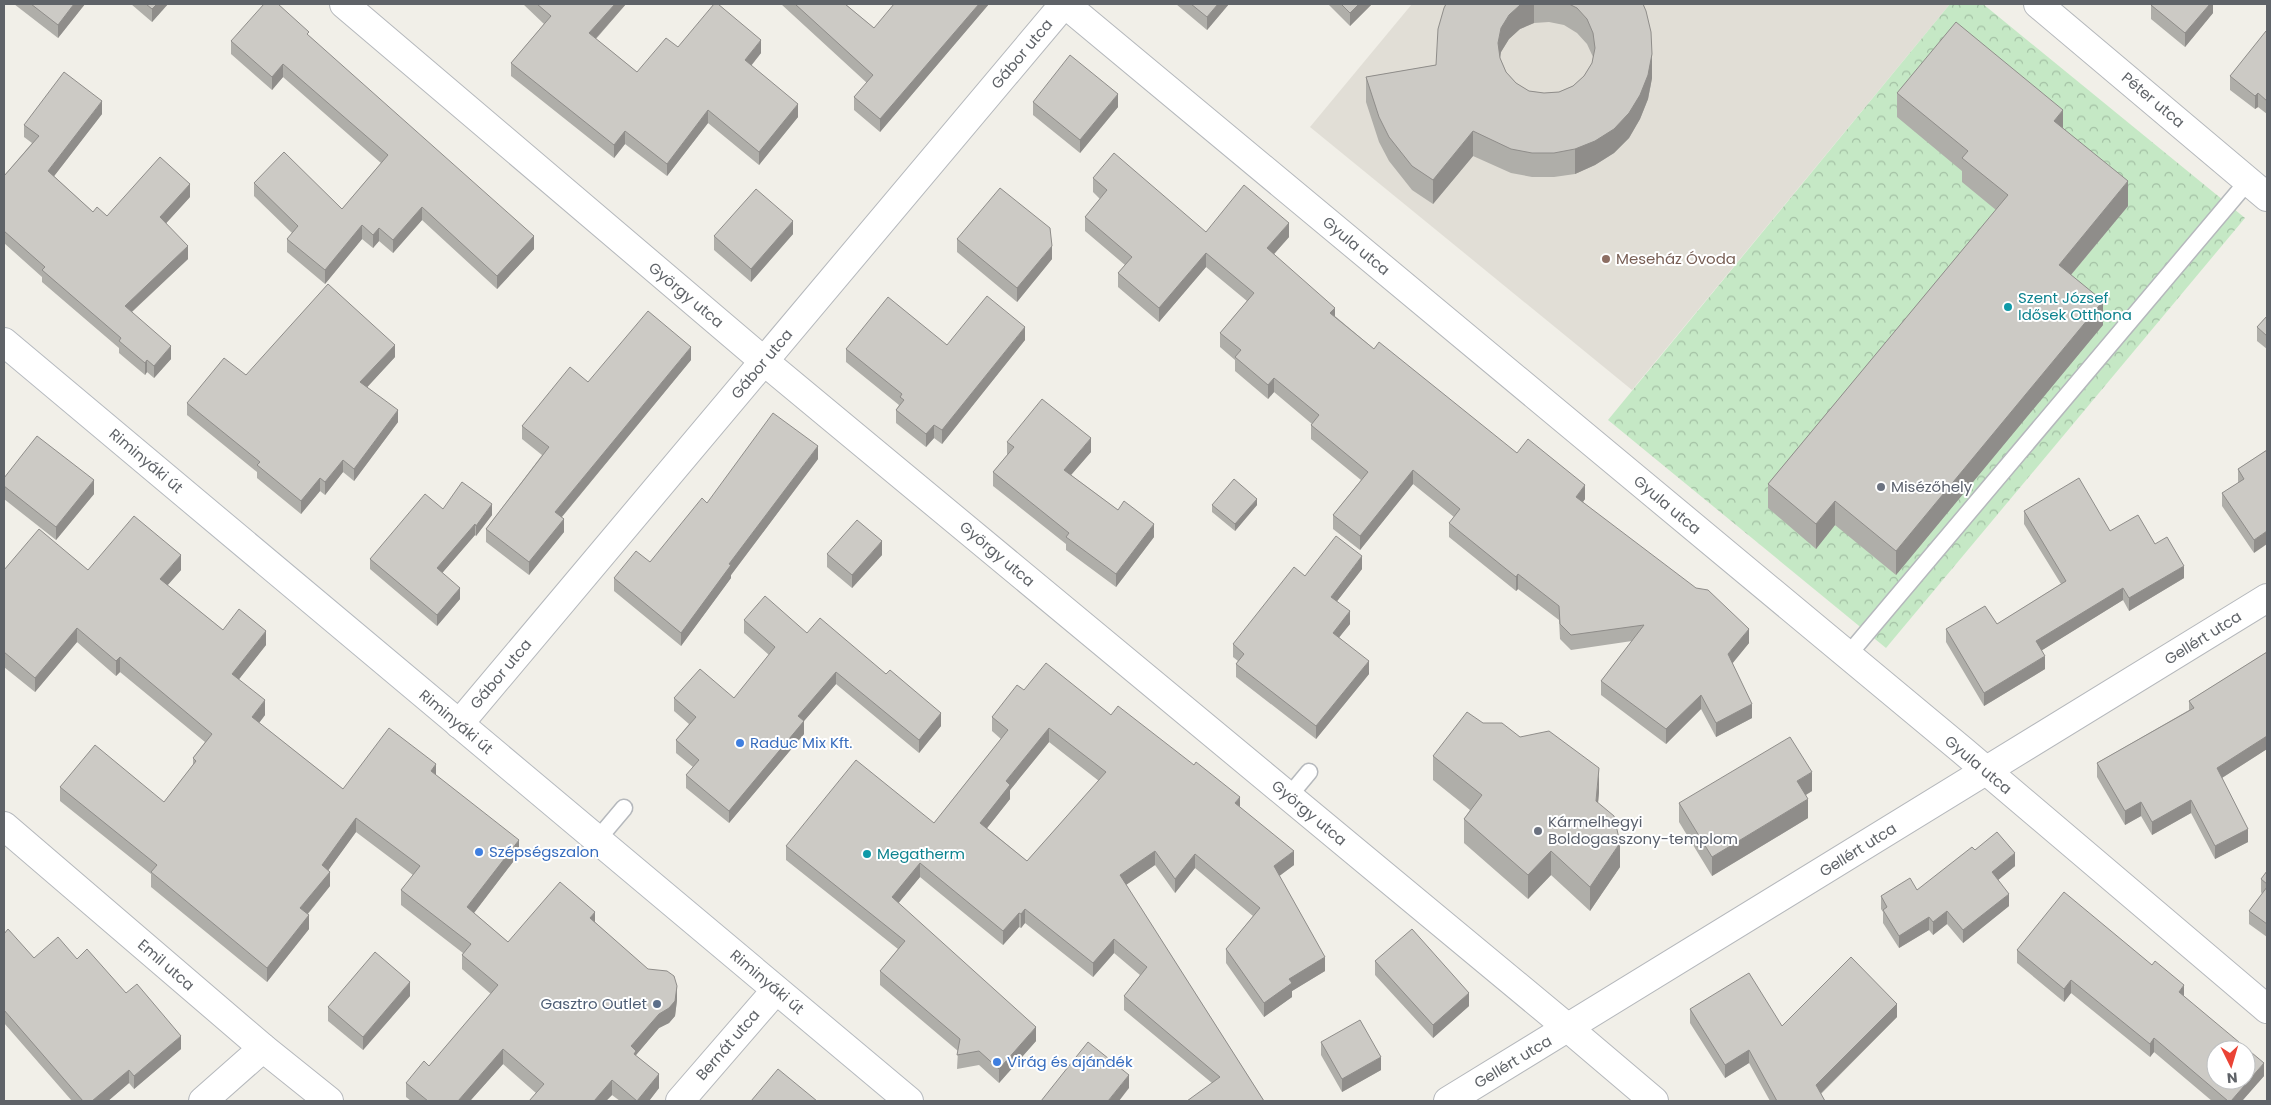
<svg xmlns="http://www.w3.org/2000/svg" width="2271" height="1105" font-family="Poppins,sans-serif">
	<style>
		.education { fill: #e1ded6 }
		.park { fill: url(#park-crowns) }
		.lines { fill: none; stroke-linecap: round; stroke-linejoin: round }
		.service-casing { stroke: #b5b8bc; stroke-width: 19 }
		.minor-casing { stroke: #b5b8bc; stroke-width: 30 }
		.secondary-casing { stroke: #b6babf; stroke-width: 30 }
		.service { stroke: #fff; stroke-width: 16 }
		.minor { stroke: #fff; stroke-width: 28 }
		.secondary { stroke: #fff; stroke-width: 28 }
		.wall { fill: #afaea9; fill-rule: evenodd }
		.shaded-wall { fill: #8f8d8a }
		.building { fill: #cccac5; stroke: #8f8d8a; fill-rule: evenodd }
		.education-dot { fill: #8d6e63; stroke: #fff; stroke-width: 2 }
		.culture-dot { fill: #0f9aa8; stroke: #fff; stroke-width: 2 }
		.worship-dot { fill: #6b7280; stroke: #fff; stroke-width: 2 }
		.shop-dot { fill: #3f7fe0; stroke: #fff; stroke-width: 2 }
		.service-dot { fill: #5c6f8a; stroke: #fff; stroke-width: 2 }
		.labels { text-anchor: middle; stroke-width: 4; stroke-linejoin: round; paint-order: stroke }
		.street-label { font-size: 15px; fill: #5f6368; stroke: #fff }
		.education-label { font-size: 15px; fill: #785e54; stroke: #fff; text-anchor: start }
		.culture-label { font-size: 15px; fill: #0d838f; stroke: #fff; text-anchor: start }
		.worship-label { font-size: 15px; fill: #5b616d; stroke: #fff; text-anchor: start }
		.shop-label { font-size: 15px; fill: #366cbe; stroke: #fff; text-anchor: start }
		.service-label { font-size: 15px; fill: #4e5e75; stroke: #fff; text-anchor: end }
	</style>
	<defs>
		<pattern id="park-crowns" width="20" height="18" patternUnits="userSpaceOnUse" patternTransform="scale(1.25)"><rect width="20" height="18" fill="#c5e8c5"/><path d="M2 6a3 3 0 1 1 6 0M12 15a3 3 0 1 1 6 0" fill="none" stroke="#a3c0a4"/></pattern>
	</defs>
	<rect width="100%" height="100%" fill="#f1efe8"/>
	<path class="education" d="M1412,4H1950L1632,390L1310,127Z"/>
	<path class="park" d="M1950,4H1983L2245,218L1886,648L1608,420Z"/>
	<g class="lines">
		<defs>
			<g id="service">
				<path d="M1848,655L2248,181"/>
				<path d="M1289,796L1309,772"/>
				<path d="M597,840L624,808"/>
			</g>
			<g id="minor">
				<path d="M344,4L765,362L1568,1028L1654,1101"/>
				<path d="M1065,4L1962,750L2267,1009"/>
				<path d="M2038,4L2267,197"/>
				<path d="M459,724L1064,4"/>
				<path d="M4,826L263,1048L329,1101"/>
				<path d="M203,1101L263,1048"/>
				<path d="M680,1101L776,990"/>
				<path d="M1448,1101L2267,598"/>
			</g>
			<path id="secondary" d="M4,342L909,1101"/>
		</defs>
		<use href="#service" class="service-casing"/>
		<use href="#minor" class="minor-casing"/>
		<use href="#secondary" class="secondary-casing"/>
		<use href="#service" class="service"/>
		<use href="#minor" class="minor"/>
		<use href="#secondary" class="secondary"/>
	</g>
	<g class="wall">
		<path d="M14,4H85L58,38Z"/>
		<path d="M131,4H168L152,22Z"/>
		<path d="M523,4H626L596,39L637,72L678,47L761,53L751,66L798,117L759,165L708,123L667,176L625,144L614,158L511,76V63L544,24Z"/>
		<path d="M781,4H845L874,28L989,4L880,132L854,110V97L867,83Z"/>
		<path d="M1176,4H1229L1207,30Z"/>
		<path d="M1328,4H1372L1350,26Z"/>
		<path d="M1446,4H1643L1652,78L1648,99L1640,119L1629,138L1614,153L1595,165L1575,174L1554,177H1532L1511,173L1473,156L1433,204L1412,190L1389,161L1379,142L1366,102V77L1436,65ZM1549,22L1564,25L1577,33L1587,44L1593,57L1592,63L1584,76L1573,86L1559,92L1544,93L1529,91L1516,83L1506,72L1500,58L1501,52L1509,39L1520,29L1534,23Z"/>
		<path d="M2213,4V13L2185,47L2151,19V5Z"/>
		<path d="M2267,32V114L2258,107L2255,109L2230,90V76Z"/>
		<path d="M309,36L534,249L497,289L422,220L393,253L379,241L373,248L362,239L325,284L287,252V239L292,233L254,196V183L342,209L381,163L283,77L272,90L231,54V41Z"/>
		<path d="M1897,93L2063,128L2128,206L2071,275L2103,325L1896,575L1835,525L1816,549L1768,508V484L1996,210L1962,182V171L1897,117Z"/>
		<path d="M1033,102L1118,107L1080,153L1033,115Z"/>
		<path d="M102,114L54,176L93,212L107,216L190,197L166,223L188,259L132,312L171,359L154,378L147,372L145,375L119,353V348L42,282V277L4,243V176L32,143L24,137V125Z"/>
		<path d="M1093,178L1206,232L1289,237L1274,254L1335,316L1374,349L1517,453L1585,499L1583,502L1749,643L1732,663L1752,718L1716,737L1701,709L1666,744L1601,695V681L1632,641L1571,650L1560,639L1559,620L1518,589L1516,591L1449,537V523L1454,517L1413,484L1360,550L1333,529V515L1361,480L1311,439V425L1312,424L1274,392L1268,399L1235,371V360L1220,347V333L1247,301L1206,267L1159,322L1118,287V273L1125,265L1085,231V217L1100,199L1093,192Z"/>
		<path d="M793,234L751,282L714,250V236Z"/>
		<path d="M957,239L1052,259L1017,302L957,252Z"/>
		<path d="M2267,316V349L2257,341V327Z"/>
		<path d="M1025,340L942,444L934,438L926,447L896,423V410L899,405L846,362V349L947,345Z"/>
		<path d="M395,357L367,387L398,422L354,481L343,472L325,495L320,491L301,514L257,478V472L187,415V403L246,375Z"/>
		<path d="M691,360L562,517L564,532L529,575L486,542V529L542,455L522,439V426L588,382Z"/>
		<path d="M1007,442L1091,452L1071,475L1154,537L1116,587L1066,550V544L993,486V472L1007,455Z"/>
		<path d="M2267,450L2254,553L2222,506V493L2238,483V469Z"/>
		<path d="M818,459L731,575V578L681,646L614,591V578L650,562L707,503Z"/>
		<path d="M4,478L94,494L56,540L4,499Z"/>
		<path d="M1212,505H1257L1235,531L1212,512Z"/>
		<path d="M443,509L492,515L476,536L475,535L442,573L460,599L437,626L370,569V559Z"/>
		<path d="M2024,511L2110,531L2155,544L2184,578L2129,611L2123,600L2042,650L2045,669L1984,706L1946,642V629L1997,624L2061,584L2024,524Z"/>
		<path d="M827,554L882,555L852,588L827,567Z"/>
		<path d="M1362,569L1337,601L1350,624L1339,637L1369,674L1316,739L1236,677V664L1238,661L1233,657V644L1305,576Z"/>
		<path d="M4,570H181L167,585L223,630L266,645L239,679L265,715L259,723L343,789L436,775L519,854L474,913L508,942L595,922L677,1000L675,1016L669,1023L659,1028L636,1055V1056L659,1088L649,1101H620L612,1095L606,1101H529L536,1093L503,1064L470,1101H411L406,1097V1083L429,1066L491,994L462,969V955L463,953L401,905V890L413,875L356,832L328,870L330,886L308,914L309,929L267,982L151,887V874L60,801V787L164,802L193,765V758L205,742L120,672L116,676L77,642L35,692L4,667Z"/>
		<path d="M744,620L807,633L941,726L919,753L836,684L804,721V734L729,823L686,788V775L693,767L676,753V740L689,724L674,711V698H734L769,655L744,633Z"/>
		<path d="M2267,652V749L2222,778L2248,842L2215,859L2191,813L2152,835L2141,816L2125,825L2097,777V763L2189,710V701Z"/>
		<path d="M1024,690L1111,715L1240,807L1294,865L1279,876L1325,971L1292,991V997L1264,1017L1226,963V949L1253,916L1195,868L1175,893L1155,865L1126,885L1264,1101L1212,1083L1124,1010V996L1140,975L1114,953L1093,977L1025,923L1021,928L1019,927L1003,945L920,877L898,903L1036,1041L999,1083L979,1065L957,1069L958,1051L880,985V971L898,949L786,860V846L934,823L1001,739L992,731V717ZM1049,742L1099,781L1027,861L987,828L1010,799V790Z"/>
		<path d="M1483,723L1520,737L1599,792L1598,803L1620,867L1590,911L1551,875L1528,899L1464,843V819L1470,810L1433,780V756Z"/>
		<path d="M1812,791L1806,795L1808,818L1712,876L1679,822V803Z"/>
		<path d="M1975,850L2015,866L1998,880L2009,906L1963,943L1947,924L1933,935L1929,930L1899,948L1883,923V912L1881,909V896L1917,890Z"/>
		<path d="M2267,871V937L2249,924V911L2262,894L2261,892V879Z"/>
		<path d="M4,934L34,958L77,959L126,993L181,1049L134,1089L129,1083L108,1101H72L4,1023Z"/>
		<path d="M2017,950L2152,965L2184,996L2264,1076L2242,1101H2212L2154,1052L2150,1057L2071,993L2064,1002L2017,963Z"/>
		<path d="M1375,961L1469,1006L1433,1038L1375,975Z"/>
		<path d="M410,996L363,1050L328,1021V1007Z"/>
		<path d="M1690,1009L1782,1026L1897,1017L1821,1094L1825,1101H1770L1749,1063L1725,1078L1690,1023Z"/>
		<path d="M1321,1042L1381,1070L1342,1092L1321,1055Z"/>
	</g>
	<g class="shaded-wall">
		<path d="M74,4H85L58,38V25Z"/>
		<path d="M157,4H168L152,22V9Z"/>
		<path d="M615,4H626L589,46V33Z"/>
		<path d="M979,4H989L880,132V119Z"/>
		<path d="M1218,4H1229L1207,30V17Z"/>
		<path d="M1359,4H1372L1350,26V13Z"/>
		<path d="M1523,4H1534V23L1520,29L1509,39L1501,52L1498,67V43L1501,28L1509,15L1520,5Z"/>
		<path d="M2210,4H2213V13L2185,47V33Z"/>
		<path d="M761,40V53L745,73V60Z"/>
		<path d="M1652,54V78L1648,99L1640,119L1629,138L1614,153L1595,165L1575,174V149Z"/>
		<path d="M283,64V77L272,90V77Z"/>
		<path d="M2258,93V107L2255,109V96Z"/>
		<path d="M1118,94V107L1080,153V140Z"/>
		<path d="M102,101V114L48,184V171Z"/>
		<path d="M798,104V117L759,165V152Z"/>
		<path d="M708,110V123L667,176V164Z"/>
		<path d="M2063,110V135L2054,121Z"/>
		<path d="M625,131V144L614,158V145Z"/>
		<path d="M1473,131V156L1433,204V180Z"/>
		<path d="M2128,181V206L2059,289V265Z"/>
		<path d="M190,184V197L160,230V217Z"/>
		<path d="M422,207V220L393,253V240Z"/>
		<path d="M793,221V234L751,282V269Z"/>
		<path d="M1289,223V237L1267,262V248Z"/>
		<path d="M362,225V239L325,284V270Z"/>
		<path d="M379,228V241L373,248V235Z"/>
		<path d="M534,236V249L497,289V276Z"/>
		<path d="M188,246V259L125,318V306Z"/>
		<path d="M1052,246V259L1017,302V288Z"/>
		<path d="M1206,253V267L1159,322V308Z"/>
		<path d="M2103,301V325L1896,575V551Z"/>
		<path d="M1335,308V322L1330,313Z"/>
		<path d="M1025,327V340L942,444V430Z"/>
		<path d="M395,345V357L360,395V382Z"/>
		<path d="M171,346V359L154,378V366Z"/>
		<path d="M691,347V360L555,525V512Z"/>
		<path d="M147,360V372L145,375V363Z"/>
		<path d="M1274,378V392L1268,399V385Z"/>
		<path d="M398,410V422L354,481V469Z"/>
		<path d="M934,425V438L926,447V434Z"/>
		<path d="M1091,438V452L1064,483V470Z"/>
		<path d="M818,446V459L731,575V578L681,646V633L729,564Z"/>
		<path d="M343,460V472L325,495V482Z"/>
		<path d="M1413,470V484L1360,550V536Z"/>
		<path d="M320,478V491L301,514V501Z"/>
		<path d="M94,480V494L56,540V527Z"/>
		<path d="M1585,485V499L1576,511V497Z"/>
		<path d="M1257,499V505L1235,531V524Z"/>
		<path d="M1835,501V525L1816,549V524Z"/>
		<path d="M492,504V515L476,536V526Z"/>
		<path d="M564,519V532L529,575V562Z"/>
		<path d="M475,524V535L437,579V568Z"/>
		<path d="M1154,524V537L1116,587V574Z"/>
		<path d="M2267,531V544L2254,553V540Z"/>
		<path d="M882,541V555L852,588V575Z"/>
		<path d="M181,555V570L160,594V579Z"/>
		<path d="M1362,556V569L1331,609V597Z"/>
		<path d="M2184,566V578L2129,611V598Z"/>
		<path d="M1518,574V589L1516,591V577Z"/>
		<path d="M460,588V599L437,626V615Z"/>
		<path d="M2123,588V600L2036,654V641Z"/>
		<path d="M1350,611V624L1333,645V633Z"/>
		<path d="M77,628V642L35,692V678Z"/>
		<path d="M1749,629V643L1728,669V654Z"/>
		<path d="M266,631V645L232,688V674Z"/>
		<path d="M2045,656V669L1984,706V693Z"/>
		<path d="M120,657V672L116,676V661Z"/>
		<path d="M1369,661V674L1316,739V726Z"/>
		<path d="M836,672V684L804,721V734L729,823V811L798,716Z"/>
		<path d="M1701,695V709L1666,744V729Z"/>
		<path d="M265,700V715L252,732V717Z"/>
		<path d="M1752,704V718L1716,737V723Z"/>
		<path d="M941,713V726L919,753V740Z"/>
		<path d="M1049,728V742L1010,790V799L980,837V823L1006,781Z"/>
		<path d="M2267,736V749L2217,781V768Z"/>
		<path d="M436,764V778L431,771Z"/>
		<path d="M1599,768V792L1596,825V801Z"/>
		<path d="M1812,772V791L1797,800V781Z"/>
		<path d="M1240,797V811L1235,803Z"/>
		<path d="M1808,799V818L1712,876V857Z"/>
		<path d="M2191,800V813L2152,835V822Z"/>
		<path d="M2141,802V816L2125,825V811Z"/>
		<path d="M356,818V832L322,879V865Z"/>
		<path d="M2248,829V842L2215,859V846Z"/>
		<path d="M519,840V854L467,922V907Z"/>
		<path d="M1620,843V867L1590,911V887Z"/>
		<path d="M1155,851V865L1120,889V875Z"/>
		<path d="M1294,851V865L1274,880V866Z"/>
		<path d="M1551,851V875L1528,899V875Z"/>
		<path d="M2015,853V866L1992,885V872Z"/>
		<path d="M1195,854V868L1175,893V879Z"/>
		<path d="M920,863V877L892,911V897Z"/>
		<path d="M330,872V886L300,923V908Z"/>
		<path d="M2009,894V906L1963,943V930Z"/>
		<path d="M1025,909V923L1021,928V914Z"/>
		<path d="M1947,911V924L1933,935V922Z"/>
		<path d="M595,912V926L590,918Z"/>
		<path d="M1019,913V927L1003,945V931Z"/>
		<path d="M309,915V929L267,982V968Z"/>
		<path d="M1929,917V930L1899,948V936Z"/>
		<path d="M1114,939V953L1093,977V963Z"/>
		<path d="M1325,957V971L1292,991V997L1264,1017V1003L1289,979Z"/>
		<path d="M2071,980V993L2064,1002V989Z"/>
		<path d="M410,982V996L363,1050V1037Z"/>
		<path d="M2184,985V998L2179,992Z"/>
		<path d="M677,986V1000L675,1016L669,1023L659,1028L636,1055V1065L631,1046Z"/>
		<path d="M1469,993V1006L1433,1038V1025Z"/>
		<path d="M1897,1004V1017L1816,1098V1085Z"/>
		<path d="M1036,1027V1041L999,1083V1069Z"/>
		<path d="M181,1036V1049L134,1089V1076Z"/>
		<path d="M2154,1038V1052L2150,1057V1044Z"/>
		<path d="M503,1049V1064L470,1101H458Z"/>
		<path d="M1749,1050V1063L1725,1078V1065Z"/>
		<path d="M1381,1057V1070L1342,1092V1079Z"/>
		<path d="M2264,1063V1076L2242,1101H2231Z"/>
		<path d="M129,1070V1083L108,1101H92Z"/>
		<path d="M659,1074V1088L649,1101H637Z"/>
		<path d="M1129,1075V1088L1119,1101H1108Z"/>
		<path d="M612,1080V1095L606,1101H594Z"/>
	</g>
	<g class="building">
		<path d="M31,4H74L58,25Z"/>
		<path d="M146,4H157L152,9Z"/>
		<path d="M264,4H278L309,32L307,34L534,236L497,276L422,207L393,240L379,228L373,235L362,225L325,270L287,239L298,226L254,183L284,152L342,209L388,155L283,64L272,77L231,41Z"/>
		<path d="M537,4H615L589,33L637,72L666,38L678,47L714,4H718L761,40L745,60L798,104L759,152L708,110L667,164L625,131L614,145L511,63L551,16Z"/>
		<path d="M795,4H845L874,28L894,4H979L880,119L854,97L873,75Z"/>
		<path d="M1191,4H1218L1207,17Z"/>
		<path d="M1341,4H1359L1350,13Z"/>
		<path d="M1446,4H1523L1520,5L1509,15L1501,28L1498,43L1500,58L1506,72L1516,83L1529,91L1544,93L1559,92L1573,86L1584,76L1592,63L1595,48L1593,33L1587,19L1577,8L1569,4H1643L1646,11L1651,32L1652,54L1648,75L1640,95L1629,113L1614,129L1595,141L1575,149L1554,153H1532L1511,149L1473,131L1433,180L1412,166L1389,137L1379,117L1366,77L1436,65L1438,29L1444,8Z"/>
		<path d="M2153,4H2210L2185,33L2151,5Z"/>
		<path d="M1956,22L2063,110L2054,121L2128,181L2059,265L2103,301L1896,551L1835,501L1816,524L1768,484L2008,195L1962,158L1968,151L1897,93Z"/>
		<path d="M2266,31L2267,32V101L2258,93L2255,96L2230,76Z"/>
		<path d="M1070,55L1118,94L1080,140L1033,102Z"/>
		<path d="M64,72L102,101L48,171L93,212L97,207L107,216L160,157L190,184L160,217L188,246L125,306L171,346L154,366L147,360L145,363L119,341L121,338L42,270L45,267L4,231V176L39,136L24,125Z"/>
		<path d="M1114,153L1206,232L1244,185L1289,223L1267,248L1335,308L1330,313L1374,349L1379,342L1517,453L1528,439L1585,485L1576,497L1696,588L1708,590L1749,629L1728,654L1752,704L1716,723L1701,695L1666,729L1601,681L1644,625L1571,635L1560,624L1559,606L1518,574L1516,577L1449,523L1460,509L1413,470L1360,536L1333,515L1368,472L1311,425L1319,415L1274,378L1268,385L1235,357L1241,350L1220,333L1254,293L1206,253L1159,308L1118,273L1132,257L1085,217L1107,190L1093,178Z"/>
		<path d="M1000,188L1050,228L1052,246L1017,288L957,239Z"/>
		<path d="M756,189L793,221L751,269L714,236Z"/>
		<path d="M328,284L395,345L360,382L398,410L354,469L343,460L325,482L320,478L301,501L257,465L260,462L187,403L224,358L246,375Z"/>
		<path d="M987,296L1025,327L942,430L934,425L926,434L896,410L904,400L900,397L902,394L846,349L888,297L947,345Z"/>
		<path d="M648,311L691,347L555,512L564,519L529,562L486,529L549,447L522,426L570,367L588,382Z"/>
		<path d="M2267,316V336L2257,327Z"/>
		<path d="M1042,399L1091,438L1064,470L1118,510L1124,501L1154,524L1116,574L1066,537L1069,533L993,472L1014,447L1007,442Z"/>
		<path d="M773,413L818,446L729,564L731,565L681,633L614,578L636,551L650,562L702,498L707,503Z"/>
		<path d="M37,436L94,480L56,527L4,486V478Z"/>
		<path d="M2267,450V531L2254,540L2222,493L2244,479L2238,469Z"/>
		<path d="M2079,478L2110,531L2138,515L2155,544L2167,537L2184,566L2129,598L2123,588L2036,641L2045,656L1984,693L1946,629L1985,606L1997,624L2066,581L2024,511Z"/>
		<path d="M1234,479L1257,499L1235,524L1212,505Z"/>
		<path d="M462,482L492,504L476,526L475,524L437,568L460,588L437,615L370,559L425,494L443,509Z"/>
		<path d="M134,516L181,555L160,579L223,630L239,609L266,631L232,674L265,700L252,717L343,789L389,728L436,764L431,771L519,840L467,907L508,942L560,882L595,912L590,918L648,969L667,971L674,976L677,986L675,1001L669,1008L659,1014L631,1046L636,1051L634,1054L659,1074L637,1101L612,1080L594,1101H529L544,1084L503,1049L458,1101H428L406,1083L424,1061L429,1066L498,985L462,955L471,944L401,890L420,866L356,818L322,865L330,872L300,908L309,915L267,968L151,872L157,865L60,787L95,745L164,802L196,761L193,758L212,734L120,657L116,661L77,628L35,678L4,652V570L39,529L88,570Z"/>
		<path d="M857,520L882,541L852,575L827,554Z"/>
		<path d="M1336,536L1362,556L1331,597L1350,611L1333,633L1369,661L1316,726L1236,664L1244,654L1233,644L1294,567L1305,576Z"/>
		<path d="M765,596L807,633L820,618L886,674L890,670L941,713L919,740L836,672L798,716L804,721L729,811L686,775L699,760L676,740L696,717L674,698L700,669L734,698L775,647L744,620Z"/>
		<path d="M2267,652V736L2217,768L2248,829L2215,846L2191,800L2152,822L2141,802L2125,811L2097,763L2194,708L2189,701Z"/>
		<path d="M1046,663L1111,715L1118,706L1194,765L1196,762L1240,797L1235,803L1294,851L1274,866L1325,957L1289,979L1292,983L1264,1003L1226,949L1260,908L1195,854L1175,879L1155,851L1120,875L1264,1101H1187L1220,1077L1124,996L1147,967L1114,939L1093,963L1025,909L1021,914L1019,913L1003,931L920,863L892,897L1036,1027L999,1069L979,1051L957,1055L960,1039L880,971L905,941L786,846L856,760L934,823L1008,730L992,717L1017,685L1024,690ZM1049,728L1106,772L1027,861L980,823L1010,785L1006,781Z"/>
		<path d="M1467,712L1483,723H1502L1520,737L1549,731L1599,768L1596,801L1614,816L1620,843L1590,887L1551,851L1528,875L1464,819L1482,795L1433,756Z"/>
		<path d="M1790,737L1812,772L1797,781L1808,799L1712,857L1679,803Z"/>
		<path d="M1997,832L2015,853L1992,872L2009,894L1963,930L1947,911L1933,922L1929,917L1899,936L1883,910L1887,907L1881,896L1910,878L1917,890L1972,847L1975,850Z"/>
		<path d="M2267,871V884L2261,879Z"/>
		<path d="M2267,887V924L2249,911Z"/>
		<path d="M2064,892L2152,965L2155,961L2184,985L2179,992L2264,1063L2231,1101H2228L2154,1038L2150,1044L2071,980L2064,989L2017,950ZM2216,1050H2246V1080H2216Z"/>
		<path d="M8,929L34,958L58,937L77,959L87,949L126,993L137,984L181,1036L134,1076L129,1070L92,1101H83L4,1010V934Z"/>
		<path d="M1412,929L1469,993L1433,1025L1375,961Z"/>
		<path d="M375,952L410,982L363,1037L328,1007Z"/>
		<path d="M1851,957L1897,1004L1816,1085L1825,1101H1777L1749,1050L1725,1065L1690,1009L1749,973L1782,1026Z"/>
		<path d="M1360,1020L1381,1057L1342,1079L1321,1042Z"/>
		<path d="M1088,1042L1129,1075L1108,1101H1041Z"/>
		<path d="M778,1069L817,1101H751Z"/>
	</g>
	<circle class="education-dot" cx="1606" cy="259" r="5"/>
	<g class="culture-dot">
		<circle cx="2008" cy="307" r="5"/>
		<circle cx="867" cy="854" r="5"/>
	</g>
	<g class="worship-dot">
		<circle cx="1881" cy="487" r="5"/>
		<circle cx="1538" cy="831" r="5"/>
	</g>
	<g class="shop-dot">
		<circle cx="740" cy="743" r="5"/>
		<circle cx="479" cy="852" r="5"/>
		<circle cx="997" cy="1062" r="5"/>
	</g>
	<circle class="service-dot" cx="657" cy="1004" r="5"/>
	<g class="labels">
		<g class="street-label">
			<text transform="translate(1022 54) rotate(-50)" y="5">Gábor utca</text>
			<text transform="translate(2153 100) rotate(40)" y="5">Péter utca</text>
			<text transform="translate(1356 246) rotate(40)" y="5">Gyula utca</text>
			<text transform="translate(686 295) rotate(40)" y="5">György utca</text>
			<text transform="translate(762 364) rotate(-50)" y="5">Gábor utca</text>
			<text transform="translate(146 461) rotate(40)" y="5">Riminyáki út</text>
			<text transform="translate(1667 505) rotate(40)" y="5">Gyula utca</text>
			<text transform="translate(997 554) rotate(40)" y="5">György utca</text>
			<text transform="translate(2203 638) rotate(-32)" y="5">Gellért utca</text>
			<text transform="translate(501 674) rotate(-50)" y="5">Gábor utca</text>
			<text transform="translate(456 722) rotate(40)" y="5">Riminyáki út</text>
			<text transform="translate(1978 765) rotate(40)" y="5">Gyula utca</text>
			<text transform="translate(1309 813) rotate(40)" y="5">György utca</text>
			<text transform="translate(1858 850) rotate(-32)" y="5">Gellért utca</text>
			<text transform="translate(166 965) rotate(41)" y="5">Emil utca</text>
			<text transform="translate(767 982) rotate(40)" y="5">Riminyáki út</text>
			<text transform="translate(728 1045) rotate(-49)" y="5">Bernát utca</text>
			<text transform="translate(1513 1062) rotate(-31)" y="5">Gellért utca</text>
		</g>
		<g class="education-label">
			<text x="1616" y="264">Meseház Óvoda</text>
		</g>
		<g class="culture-label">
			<text x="2018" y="303">Szent József<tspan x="2018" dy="17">Idősek Otthona</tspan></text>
			<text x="877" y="859">Megatherm</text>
		</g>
		<g class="worship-label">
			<text x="1891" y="492">Misézőhely</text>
			<text x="1548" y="827">Kármelhegyi<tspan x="1548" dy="17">Boldogasszony-templom</tspan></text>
		</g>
		<g class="shop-label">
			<text x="750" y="748">Raduc Mix Kft.</text>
			<text x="489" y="857">Szépségszalon</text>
			<text x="1007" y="1067">Virág és ajándék</text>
		</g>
		<g class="service-label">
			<text x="647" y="1009">Gasztro Outlet</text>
		</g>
	</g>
	<rect width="2271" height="1105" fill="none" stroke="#5f6368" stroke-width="10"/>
	<g transform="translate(2231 1065) rotate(175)"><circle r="24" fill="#ffffff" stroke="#bfc1c3"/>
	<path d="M0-4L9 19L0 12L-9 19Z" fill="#ea4335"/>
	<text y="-8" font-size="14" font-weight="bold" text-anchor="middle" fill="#5f6368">N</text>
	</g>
</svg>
